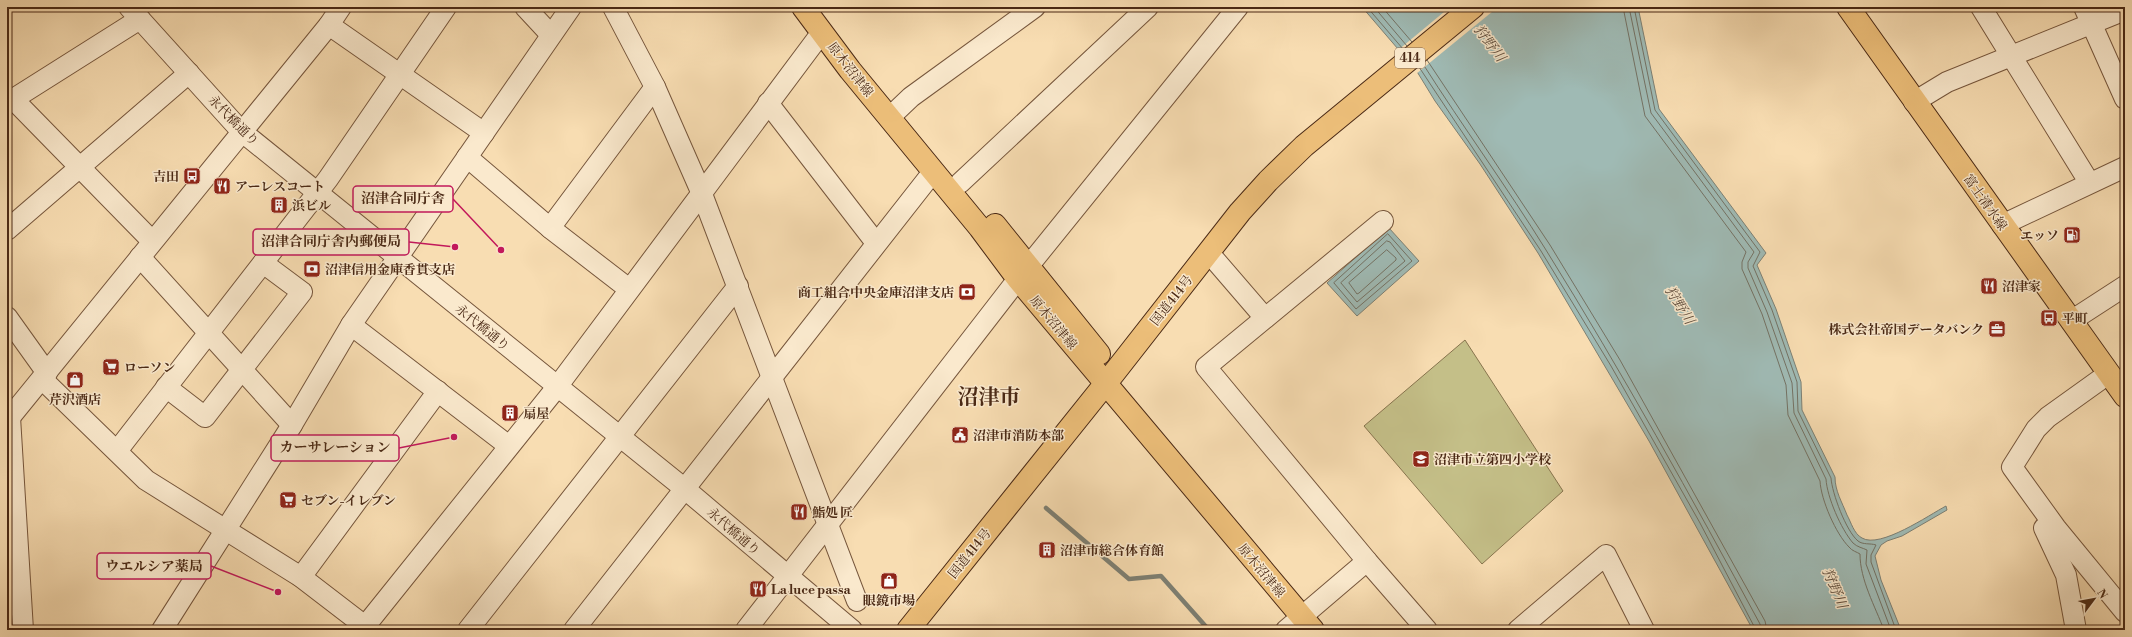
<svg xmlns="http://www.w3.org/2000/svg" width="2132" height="637" font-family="'Libre Bodoni','Noto Serif JP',serif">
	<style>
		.green { fill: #c4bf88; stroke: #87744e }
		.water { fill: #9fbab4; stroke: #7d8074 }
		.pier { fill: #f8ddb2 }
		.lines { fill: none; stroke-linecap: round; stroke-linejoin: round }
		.shore { stroke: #747264; stroke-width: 1 }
		.stream { stroke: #7d8074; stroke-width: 4.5 }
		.minor-casing { stroke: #76563c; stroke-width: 22 }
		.major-casing { stroke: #4a2915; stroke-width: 24 }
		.highway-casing { stroke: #4a2915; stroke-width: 24 }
		.minor { stroke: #fae9cd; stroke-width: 20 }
		.major { stroke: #ecbe79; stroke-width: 22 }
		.highway { stroke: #ecbe79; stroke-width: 22 }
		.labels { text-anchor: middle; stroke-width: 3; stroke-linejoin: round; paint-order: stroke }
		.shield { fill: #fae9cd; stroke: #7f634c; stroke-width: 1 }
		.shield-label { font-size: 12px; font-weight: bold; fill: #4a2915 }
		.street-label { font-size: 13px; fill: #4a2915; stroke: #fae9cd }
		.poi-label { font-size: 13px; font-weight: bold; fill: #4a2915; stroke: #fae9cd; text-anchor: start }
		.water-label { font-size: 14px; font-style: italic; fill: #5f4d3d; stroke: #fae9cd }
		.town-label { font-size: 21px; font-weight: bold; fill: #4a2915; stroke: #fae9cd }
		.leader { fill: none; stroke: #c2185b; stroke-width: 1.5 }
		.callout-dot { fill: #c2185b; stroke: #fae9cd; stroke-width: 1.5 }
		.callout { fill: #fae9cd; stroke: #c2185b; stroke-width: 1.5 }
		.callout-label { font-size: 14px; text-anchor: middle; font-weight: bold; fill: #4a2915 }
	</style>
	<rect width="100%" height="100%" fill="#f8ddb2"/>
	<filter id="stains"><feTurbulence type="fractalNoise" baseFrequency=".005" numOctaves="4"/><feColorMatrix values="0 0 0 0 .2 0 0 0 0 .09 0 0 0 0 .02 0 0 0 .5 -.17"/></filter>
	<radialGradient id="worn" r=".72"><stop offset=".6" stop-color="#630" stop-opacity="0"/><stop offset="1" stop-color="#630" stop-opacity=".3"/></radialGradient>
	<path class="green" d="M1465,340L1563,491L1482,564L1364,426Z"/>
	<g class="water">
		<path d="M1362,7H1638L1659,109L1766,253L1757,265L1776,309L1801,382L1802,410L1835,477C1835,491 1842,502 1847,515C1851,522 1854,534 1862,538C1880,549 1929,515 1946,506L1947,510L1902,536L1887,541L1881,545L1875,556L1881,580L1901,630H1753L1649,441L1538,253L1480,164L1435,101L1416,70Z"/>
		<path d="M1389,228L1419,261L1357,316L1327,283Z"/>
	</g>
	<path class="pier" d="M1450,7H1498L1416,74L1397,51Z"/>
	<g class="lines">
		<g class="shore">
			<path d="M1367,7L1403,49"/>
			<path d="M1374,7L1407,46"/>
			<path d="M1382,7L1412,42"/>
			<path d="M1623,7L1645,116L1746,252L1742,262V269L1762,314L1786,385L1788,415L1820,481C1821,500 1836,534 1849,547C1852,551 1857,552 1860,554C1860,580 1875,606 1884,630"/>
			<path d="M1629,7L1651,113L1754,252L1748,262V268L1767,312L1792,383L1794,413L1826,479C1827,497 1841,529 1853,543C1857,547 1863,548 1867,550L1866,564L1891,630"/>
			<path d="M1634,7L1655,110L1760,252L1753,266L1772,310L1797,382L1798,411L1831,478C1832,493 1846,531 1858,541C1863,545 1870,543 1876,545L1871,555V562L1896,630"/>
			<path d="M1427,60L1550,245L1620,360L1765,621L1767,630"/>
			<path d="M1423,64C1463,127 1507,187 1546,250C1622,372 1692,498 1760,624L1761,630"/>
			<path d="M1419,67L1541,251L1611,366L1700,523L1756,630"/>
			<path d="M1388,234L1412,261L1356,309L1334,283Z"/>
			<path d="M1387,241L1390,242L1405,261L1357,302L1341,283Z"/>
			<path d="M1387,250L1396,258V260L1359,293L1357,294L1349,283Z"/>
		</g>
		<path class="stream" d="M1046,508L1129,579L1161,576L1209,630"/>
		<defs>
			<g id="minor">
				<path d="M129,7L241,131L685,489L852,630"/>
				<path d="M525,7L551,35"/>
				<path d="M613,7L655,87L702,194L857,601"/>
				<path d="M1981,7L2089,182"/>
				<path d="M2084,7L2125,99"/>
				<path d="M329,25L484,133"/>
				<path d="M13,99L152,241"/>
				<path d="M1914,102L1947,82L2125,10"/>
				<path d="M7,103L140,19"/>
				<path d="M768,103L876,243"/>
				<path d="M890,117L911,97L1035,7"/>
				<path d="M467,157L550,228L629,289"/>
				<path d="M960,183L1148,7"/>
				<path d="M2002,225L2125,167"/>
				<path d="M550,228L655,87"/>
				<path d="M7,230L189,73"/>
				<path d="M1209,253L1265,318"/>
				<path d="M140,257L292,425"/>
				<path d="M7,317L47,373"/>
				<path d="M2071,321L2125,286"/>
				<path d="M351,325L509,446"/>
				<path d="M2108,374L2048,417L2036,429L2012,467L2056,528L2125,612"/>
				<path d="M42,379L146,480L301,577L370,630"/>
				<path d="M166,387L205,417L302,292L263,263"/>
				<path d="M10,417L23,630"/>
				<path d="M7,421L329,25L341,7"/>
				<path d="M117,451L328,179L446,7"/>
				<path d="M2044,528L2066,575L2076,630"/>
				<path d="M1367,561L1206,367L1383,221"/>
				<path d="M301,577L438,391"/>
				<path d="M162,630L292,425L351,325L571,7"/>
				<path d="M362,630L557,387L822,32"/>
				<path d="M468,630L738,286"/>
				<path d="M574,630L929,177L937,176"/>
				<path d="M746,630L1018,279L1238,7"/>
				<path d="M1286,630L1367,561L1427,630"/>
				<path d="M1518,630L1606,555L1644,630"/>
			</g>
			<g id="major">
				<path d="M803,7L850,70L980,228L1018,279L1313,630"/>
				<path d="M1848,7L2125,396"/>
				<path d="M995,225L1099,354"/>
			</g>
			<path id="highway" d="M908,630L1114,373L1240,212L1268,181L1304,146L1473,7"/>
		</defs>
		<use href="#minor" class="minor-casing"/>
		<use href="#major" class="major-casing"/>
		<use href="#highway" class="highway-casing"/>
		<use href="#minor" class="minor"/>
		<use href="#major" class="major"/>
		<use href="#highway" class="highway"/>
	</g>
	<defs>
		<symbol id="bus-square" viewBox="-11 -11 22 22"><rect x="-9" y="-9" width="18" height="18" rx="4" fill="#8f2418" stroke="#fae9cd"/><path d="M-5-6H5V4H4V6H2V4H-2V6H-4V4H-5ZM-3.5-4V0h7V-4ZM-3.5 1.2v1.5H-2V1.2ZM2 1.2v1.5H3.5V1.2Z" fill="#fff"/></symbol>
		<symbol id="restaurant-square" viewBox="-11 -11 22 22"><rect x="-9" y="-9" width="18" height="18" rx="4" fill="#8f2418" stroke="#fae9cd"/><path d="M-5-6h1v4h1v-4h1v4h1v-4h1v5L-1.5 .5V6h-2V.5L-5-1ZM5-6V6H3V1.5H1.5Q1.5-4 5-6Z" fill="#fff"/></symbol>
		<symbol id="building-square" viewBox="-11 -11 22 22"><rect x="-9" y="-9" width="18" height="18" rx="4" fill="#8f2418" stroke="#fae9cd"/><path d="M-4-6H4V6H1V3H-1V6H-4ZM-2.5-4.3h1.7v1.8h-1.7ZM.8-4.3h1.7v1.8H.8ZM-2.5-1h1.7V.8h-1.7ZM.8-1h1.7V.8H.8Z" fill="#fff"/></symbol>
		<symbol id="fuel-square" viewBox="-11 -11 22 22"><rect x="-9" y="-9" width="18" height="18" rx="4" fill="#8f2418" stroke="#fae9cd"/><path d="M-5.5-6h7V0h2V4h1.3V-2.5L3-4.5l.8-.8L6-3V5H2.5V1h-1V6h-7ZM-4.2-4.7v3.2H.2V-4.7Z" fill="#fff"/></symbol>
		<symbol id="bank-square" viewBox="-11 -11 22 22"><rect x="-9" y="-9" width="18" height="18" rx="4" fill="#8f2418" stroke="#fae9cd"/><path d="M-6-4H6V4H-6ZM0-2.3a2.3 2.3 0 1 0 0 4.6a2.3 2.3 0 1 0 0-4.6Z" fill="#fff"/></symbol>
		<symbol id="office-square" viewBox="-11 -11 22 22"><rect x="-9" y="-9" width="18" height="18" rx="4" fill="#8f2418" stroke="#fae9cd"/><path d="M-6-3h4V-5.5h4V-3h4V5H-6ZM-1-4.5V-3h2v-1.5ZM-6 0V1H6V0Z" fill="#fff"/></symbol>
		<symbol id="supermarket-square" viewBox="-11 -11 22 22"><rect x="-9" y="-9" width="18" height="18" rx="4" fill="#8f2418" stroke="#fae9cd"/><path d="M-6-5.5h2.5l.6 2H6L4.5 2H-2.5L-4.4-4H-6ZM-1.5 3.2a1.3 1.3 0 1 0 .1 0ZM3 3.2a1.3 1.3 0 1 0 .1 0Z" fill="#fff"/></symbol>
		<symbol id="shop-square" viewBox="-11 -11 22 22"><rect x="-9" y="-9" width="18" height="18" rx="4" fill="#8f2418" stroke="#fae9cd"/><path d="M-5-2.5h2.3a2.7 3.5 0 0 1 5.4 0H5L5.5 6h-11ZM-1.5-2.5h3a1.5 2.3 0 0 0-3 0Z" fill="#fff"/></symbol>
		<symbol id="civic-square" viewBox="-11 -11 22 22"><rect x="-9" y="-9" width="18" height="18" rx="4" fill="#8f2418" stroke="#fae9cd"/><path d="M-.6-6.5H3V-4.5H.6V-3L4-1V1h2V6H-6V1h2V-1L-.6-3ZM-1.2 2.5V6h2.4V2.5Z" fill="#fff"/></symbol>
		<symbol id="school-square" viewBox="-11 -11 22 22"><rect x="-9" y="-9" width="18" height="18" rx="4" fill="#8f2418" stroke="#fae9cd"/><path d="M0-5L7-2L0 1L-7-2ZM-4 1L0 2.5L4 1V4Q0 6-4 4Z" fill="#fff"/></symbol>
	</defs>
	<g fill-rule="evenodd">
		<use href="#bus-square" x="182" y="166" width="20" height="20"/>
		<use href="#restaurant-square" x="212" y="176" width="20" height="20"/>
		<use href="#building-square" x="269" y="195" width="20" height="20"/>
		<use href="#fuel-square" x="2062" y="225" width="20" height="20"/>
		<use href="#bank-square" x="302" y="259" width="20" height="20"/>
		<use href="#restaurant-square" x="1979" y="276" width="20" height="20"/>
		<use href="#bank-square" x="957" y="282" width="20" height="20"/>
		<use href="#bus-square" x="2039" y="308" width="20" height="20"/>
		<use href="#office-square" x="1987" y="319" width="20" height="20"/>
		<use href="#supermarket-square" x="101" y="357" width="20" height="20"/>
		<use href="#shop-square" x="65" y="370" width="20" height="20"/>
		<use href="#building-square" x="500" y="403" width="20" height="20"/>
		<use href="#civic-square" x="950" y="425" width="20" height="20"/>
		<use href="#school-square" x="1411" y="449" width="20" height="20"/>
		<use href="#supermarket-square" x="278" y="490" width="20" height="20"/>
		<use href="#restaurant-square" x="789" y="502" width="20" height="20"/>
		<use href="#building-square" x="1037" y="540" width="20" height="20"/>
		<use href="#shop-square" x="879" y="571" width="20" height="20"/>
		<use href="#restaurant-square" x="748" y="579" width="20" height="20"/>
	</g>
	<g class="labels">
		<rect class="shield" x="1395" y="48" width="30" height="20" rx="3"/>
		<g class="shield-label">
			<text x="1410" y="62">414</text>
		</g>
		<g class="street-label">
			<text transform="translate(851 69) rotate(52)" y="5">原木沼津線</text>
			<text transform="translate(234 120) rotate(45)" y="5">永代橋通り</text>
			<text transform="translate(1986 202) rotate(55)" y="5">富士清水線</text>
			<text transform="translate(1171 300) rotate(-52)" y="5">国道414号</text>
			<text transform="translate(1054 322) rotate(50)" y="5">原木沼津線</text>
			<text transform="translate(483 327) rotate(39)" y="5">永代橋通り</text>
			<text transform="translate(734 531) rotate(41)" y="5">永代橋通り</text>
			<text transform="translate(969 553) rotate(-51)" y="5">国道414号</text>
			<text transform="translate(1262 570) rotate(50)" y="5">原木沼津線</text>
		</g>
		<g class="poi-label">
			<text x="179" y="181" text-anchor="end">吉田</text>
			<text x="235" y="191">アーレスコート</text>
			<text x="292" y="210">浜ビル</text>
			<text x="2059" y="240" text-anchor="end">エッソ</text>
			<text x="325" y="274">沼津信用金庫香貫支店</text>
			<text x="2002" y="291">沼津家</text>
			<text x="954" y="297" text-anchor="end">商工組合中央金庫沼津支店</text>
			<text x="2062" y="323">平町</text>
			<text x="1984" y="334" text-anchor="end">株式会社帝国データバンク</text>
			<text x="124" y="372">ローソン</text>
			<text x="75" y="404" text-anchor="middle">芹沢酒店</text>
			<text x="523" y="418">扇屋</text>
			<text x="973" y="440">沼津市消防本部</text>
			<text x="1434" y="464">沼津市立第四小学校</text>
			<text x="301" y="505">セブン-イレブン</text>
			<text x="812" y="517">鮨処 匠</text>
			<text x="1060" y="555">沼津市総合体育館</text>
			<text x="771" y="594">La luce passa</text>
			<text x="889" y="605" text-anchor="middle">眼鏡市場</text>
		</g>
		<g class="water-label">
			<text transform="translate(1490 43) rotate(53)" y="5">狩野川</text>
			<text transform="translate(1680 305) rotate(58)" y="5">狩野川</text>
			<text transform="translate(1835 588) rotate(67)" y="5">狩野川</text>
		</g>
		<g class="town-label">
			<text x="989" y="404">沼津市</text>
		</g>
	</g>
	<path class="leader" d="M501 250L453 199M455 247L409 242M454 437L399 448M278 592L211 566"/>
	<g class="callout-dot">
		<circle cx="501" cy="250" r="4"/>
		<circle cx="455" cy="247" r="4"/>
		<circle cx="454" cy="437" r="4"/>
		<circle cx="278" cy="592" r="4"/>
	</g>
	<g class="callout">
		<rect x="353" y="186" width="100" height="26" rx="4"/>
		<rect x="253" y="229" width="156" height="26" rx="4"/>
		<rect x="271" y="435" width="128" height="26" rx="4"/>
		<rect x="97" y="553" width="114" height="26" rx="4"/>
	</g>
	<g class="callout-label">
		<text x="403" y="203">沼津合同庁舎</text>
		<text x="331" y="246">沼津合同庁舎内郵便局</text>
		<text x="335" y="452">カーサレーション</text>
		<text x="154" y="571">ウエルシア薬局</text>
	</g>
	<rect width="2132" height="637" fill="none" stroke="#f8ddb2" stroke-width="24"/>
	<rect x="8" y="8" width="2116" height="621" fill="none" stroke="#4a2915" stroke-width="2"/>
	<rect x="12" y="12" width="2108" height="613" fill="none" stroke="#4a2915"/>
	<g transform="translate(2094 599) rotate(58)" stroke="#fae9cd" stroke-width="3" paint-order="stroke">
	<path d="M0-3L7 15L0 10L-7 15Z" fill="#4a2915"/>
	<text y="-6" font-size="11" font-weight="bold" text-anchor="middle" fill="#4a2915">N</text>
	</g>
	<rect width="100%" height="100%" filter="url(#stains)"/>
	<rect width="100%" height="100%" fill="url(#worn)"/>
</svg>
